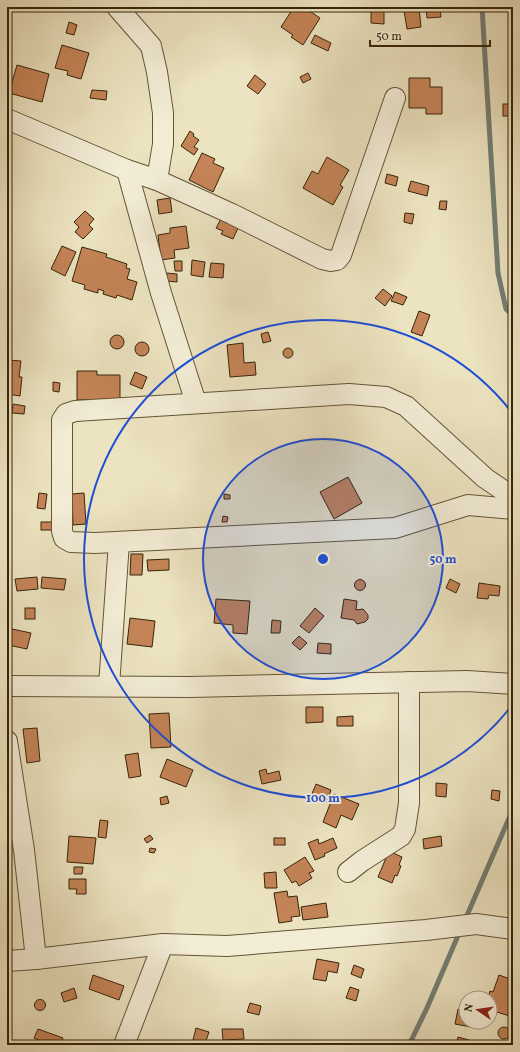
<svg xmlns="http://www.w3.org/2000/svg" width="520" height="1052" font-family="Vollkorn,serif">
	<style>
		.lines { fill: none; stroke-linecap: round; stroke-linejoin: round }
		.stream { stroke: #747f75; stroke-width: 5 }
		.building { fill: #c48457; stroke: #362408 }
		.minor-casing { stroke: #645436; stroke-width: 22 }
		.minor { stroke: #f3edd6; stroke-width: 20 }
		.ring { fill: none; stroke: #1d4ed8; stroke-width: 2 }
		.centre { fill: #1d4ed8; stroke: #f3edd6; stroke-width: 2 }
		.ring-label { font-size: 12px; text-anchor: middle; font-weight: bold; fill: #1d4ed8; stroke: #f3edd6; stroke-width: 4; stroke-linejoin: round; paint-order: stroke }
	</style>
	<rect width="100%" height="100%" fill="#ece3c0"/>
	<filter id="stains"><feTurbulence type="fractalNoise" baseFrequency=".005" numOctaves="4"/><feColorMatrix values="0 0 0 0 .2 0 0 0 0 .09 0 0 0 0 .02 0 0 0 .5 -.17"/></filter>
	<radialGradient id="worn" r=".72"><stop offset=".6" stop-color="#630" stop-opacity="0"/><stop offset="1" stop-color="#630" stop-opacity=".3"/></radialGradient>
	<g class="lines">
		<g class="stream">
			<path d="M482,7L498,273L506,309L513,315"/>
			<path d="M465,920L513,809"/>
			<path d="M409,1045L427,1008L460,931"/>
		</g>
	</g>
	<g class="building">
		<path d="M294,7H306L312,11L311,12L320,18L303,45L291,37L293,35L281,27Z"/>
		<path d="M426,7H440L441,17L427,18Z"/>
		<path d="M419,8L421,27L407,29L404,10Z"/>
		<path d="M371,10H384V24L371,23Z"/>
		<path d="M69,22L77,25L74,35L66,33Z"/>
		<path d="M315,35L331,43L328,51L311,43Z"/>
		<path d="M62,45L89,53L81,79L67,75L68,71L55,68Z"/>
		<path d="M17,65L49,74L42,102L9,93Z"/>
		<path d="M308,73L311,79L303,83L300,77Z"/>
		<path d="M255,75L266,84L258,94L247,86Z"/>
		<path d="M409,78H430V87H442V114H426V108H409Z"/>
		<path d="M92,90L107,91L106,100L90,98Z"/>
		<rect x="503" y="104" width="10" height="12"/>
		<path d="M190,131L194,134L193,136L199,140L194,147L198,149L194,155L181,146Z"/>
		<path d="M202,153L215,159L213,163L224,168L213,192L189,180Z"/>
		<path d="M327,157L349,170L340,185L343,187L333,205L303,188L312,171L318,174Z"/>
		<path d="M387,174L398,177L396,186L385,183Z"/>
		<path d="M411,181L429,186L427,196L408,191Z"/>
		<path d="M170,198L172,212L159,214L157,200Z"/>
		<path d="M440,201H447L446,210L439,209Z"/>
		<path d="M85,211L94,219L89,225L93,229L83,239L75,232L79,227L74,222Z"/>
		<path d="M405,213L414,214L412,224L404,222Z"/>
		<path d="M222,217L239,226L233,239L221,234L223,231L216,228Z"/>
		<path d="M186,226L189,248L174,250L175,258L161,260L158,235L170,233V228Z"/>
		<path d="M62,246L76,252L65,276L51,269Z"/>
		<path d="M82,247L107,254L106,257L127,264L126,268L130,269L127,279L137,282L132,300L117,295L116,298L103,294L104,291L98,289V293L84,289L85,285L72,281Z"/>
		<path d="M192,260L205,262L203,277L191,275Z"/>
		<path d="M174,261H182V271H175Z"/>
		<path d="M211,263L224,264L223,278L209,277Z"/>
		<path d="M166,273L177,274V282L166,281Z"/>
		<path d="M383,289L392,296L385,306L375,298Z"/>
		<path d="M395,292L407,297L403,305L391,301Z"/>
		<path d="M7,306L9,319H7Z"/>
		<path d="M419,311L430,315L422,336L411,332Z"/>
		<path d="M268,332L271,341L263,343L261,334Z"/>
		<circle cx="117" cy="342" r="7"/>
		<circle cx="142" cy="349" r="7"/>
		<path d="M243,343L244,363L255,362L256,375L230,377L227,345Z"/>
		<circle cx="288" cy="353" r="5"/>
		<path d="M7,360L21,361L19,377H22L20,396L7,394Z"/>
		<path d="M512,367L513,368V376L509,374Z"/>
		<path d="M77,371H97V375H120V399L77,400Z"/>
		<path d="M135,372L147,377L142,389L130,384Z"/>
		<path d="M53,382L60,383L59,392L53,391Z"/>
		<path d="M13,404L25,406L24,414L12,413Z"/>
		<path d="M348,477L362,503L334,519L320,492Z"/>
		<path d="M39,493L47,494L45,509L37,508Z"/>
		<path d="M84,493L86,524L73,525L72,494Z"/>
		<path d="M224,494L230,495V499H224Z"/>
		<path d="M223,516L228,517L227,522H222Z"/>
		<rect x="41" y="522" width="11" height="8"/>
		<path d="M131,554H143L142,575H130Z"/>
		<path d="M169,559V570L148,571L147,560Z"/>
		<path d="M37,577L38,589L17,591L15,579Z"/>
		<path d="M42,577L66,579L64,590L41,588Z"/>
		<path d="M450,579L460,584L456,593L446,588Z"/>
		<circle cx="360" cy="585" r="5.5"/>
		<path d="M479,583L500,586L499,596L489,595L488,599L477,598Z"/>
		<path d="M216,599L250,601L247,634L233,633V625L214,623Z"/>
		<path d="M344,599L357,601L356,610L363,609L368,615V619L365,622L357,624L354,620L341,618Z"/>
		<rect x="25" y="608" width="10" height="11"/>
		<path d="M315,608L324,616L309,633L300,626Z"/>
		<path d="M130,618L155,621L152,647L127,644Z"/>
		<path d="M272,620L281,621L280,633H271Z"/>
		<path d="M12,629L31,633L27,649L8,645Z"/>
		<path d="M299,636L307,643L300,650L292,643Z"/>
		<path d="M318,643L331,644V654L317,653Z"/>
		<path d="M306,707H323V722L306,723Z"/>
		<path d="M169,713L171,747L151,748L149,714Z"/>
		<path d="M353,716V726H337V717Z"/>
		<path d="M37,728L40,761L27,763L23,729Z"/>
		<path d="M138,753L141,776L129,778L125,755Z"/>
		<path d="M167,759L193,770L186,787L160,777Z"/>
		<path d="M266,769L267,774L279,771L281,780L262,784L259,771Z"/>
		<path d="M436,783L447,784L446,797L436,796Z"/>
		<path d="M316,784L331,790L327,802L311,796Z"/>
		<path d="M492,790L500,791L499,801L491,799Z"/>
		<path d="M334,794L359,804L352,820L341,815L336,828L323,822Z"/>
		<path d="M167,796L169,803L161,805L160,798Z"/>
		<path d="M100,820L108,821L106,838L98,837Z"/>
		<path d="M150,835L153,839L147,843L144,839Z"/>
		<path d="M69,836L96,838L93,864L67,862Z"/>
		<path d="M441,836L442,846L424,849L423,839Z"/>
		<rect x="274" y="838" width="11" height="7"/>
		<path d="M333,838L337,848L324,854L325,856L315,860L308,843L318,839L319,844Z"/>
		<path d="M150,848L156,849L154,853L149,852Z"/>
		<path d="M389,851L402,857L399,865L401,866L397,876L395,875L392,883L378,877Z"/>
		<path d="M305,857L314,871L309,873L312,878L299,886L296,881L292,883L284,870Z"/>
		<path d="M74,867H83L82,874H74Z"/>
		<path d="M276,872L277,888H265L264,873Z"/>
		<path d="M69,879H86V894H76L77,889H69Z"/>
		<path d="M287,891L288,897L297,896L300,916L291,917L292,921L279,923L274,893Z"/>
		<path d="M326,903L328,917L303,920L301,907Z"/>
		<path d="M317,959L339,963L337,973L328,971L326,981L313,979Z"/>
		<path d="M354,965L364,969L361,978L351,974Z"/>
		<path d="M93,975L124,986L119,1000L89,989Z"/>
		<path d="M499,975L513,980V1017L490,1010V998H488L490,991L493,992Z"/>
		<path d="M350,987L359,990L356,1001L346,998Z"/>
		<path d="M74,988L77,998L64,1002L61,993Z"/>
		<circle cx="40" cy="1005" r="5.5"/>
		<path d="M250,1003L261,1006L259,1015L247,1012Z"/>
		<path d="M458,1009L466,1011V1022H472L471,1027L455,1024Z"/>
		<circle cx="504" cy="1033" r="6"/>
		<path d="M196,1028L209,1032L205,1044L193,1040Z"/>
		<path d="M38,1029L63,1038L61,1045H51L34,1038Z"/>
		<path d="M222,1029H243L244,1039L223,1040Z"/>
		<path d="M458,1037L469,1040L468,1045H456Z"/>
		<path d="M362,1040L372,1045H360Z"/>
		<path d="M248,1042L267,1045H248Z"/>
	</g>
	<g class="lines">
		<defs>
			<g id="minor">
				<path d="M117,7L151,46L157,72L163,113V144L157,180"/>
				<path d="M7,119L127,170L157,180L232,214L322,259L331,261L337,260L341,255L395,98"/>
				<path d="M127,170L161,293L196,403"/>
				<path d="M513,497L485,478L406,406L386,397L349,394L75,411L66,414L62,420V531L64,538L71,542L95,543L395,528L468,505L513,509"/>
				<path d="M7,686L190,687L467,681L513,684"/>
				<path d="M109,686L119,542"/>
				<path d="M7,741L24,850L36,959"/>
				<path d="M348,872L362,861L401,836L405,829L409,803V682"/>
				<path d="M7,961L36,959L163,944L227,946L426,930L476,924L513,929"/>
				<path d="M124,1045L163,944"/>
			</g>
		</defs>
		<use href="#minor" class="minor-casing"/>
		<use href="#minor" class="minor"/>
	</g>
	<circle cx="323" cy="559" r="120" fill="#1d4ed8" fill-opacity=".12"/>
	<g class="ring">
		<circle cx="323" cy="559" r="120"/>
		<path d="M513 704A239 239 0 1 1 513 414"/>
	</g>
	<circle cx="323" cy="559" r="6" class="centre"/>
	<g class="ring-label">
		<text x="443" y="563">50 m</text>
		<text x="323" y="802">100 m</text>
	</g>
	<rect width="520" height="1052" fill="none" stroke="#ece3c0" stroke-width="24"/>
	<rect x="8" y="8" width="504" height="1036" fill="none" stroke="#362408" stroke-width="2"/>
	<rect x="12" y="12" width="496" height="1028" fill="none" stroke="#362408"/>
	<g transform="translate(478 1010) rotate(283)"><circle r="19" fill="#f3edd6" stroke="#a79d84"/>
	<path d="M0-3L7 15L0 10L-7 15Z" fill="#8f2418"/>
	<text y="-6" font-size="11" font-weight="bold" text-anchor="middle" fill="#362408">N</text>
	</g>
	<path d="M370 40v6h120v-6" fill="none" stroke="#362408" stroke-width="2"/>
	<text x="376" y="40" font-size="12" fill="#362408" stroke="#f3edd6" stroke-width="3" paint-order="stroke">50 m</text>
	<rect width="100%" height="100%" filter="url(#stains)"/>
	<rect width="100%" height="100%" fill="url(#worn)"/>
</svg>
